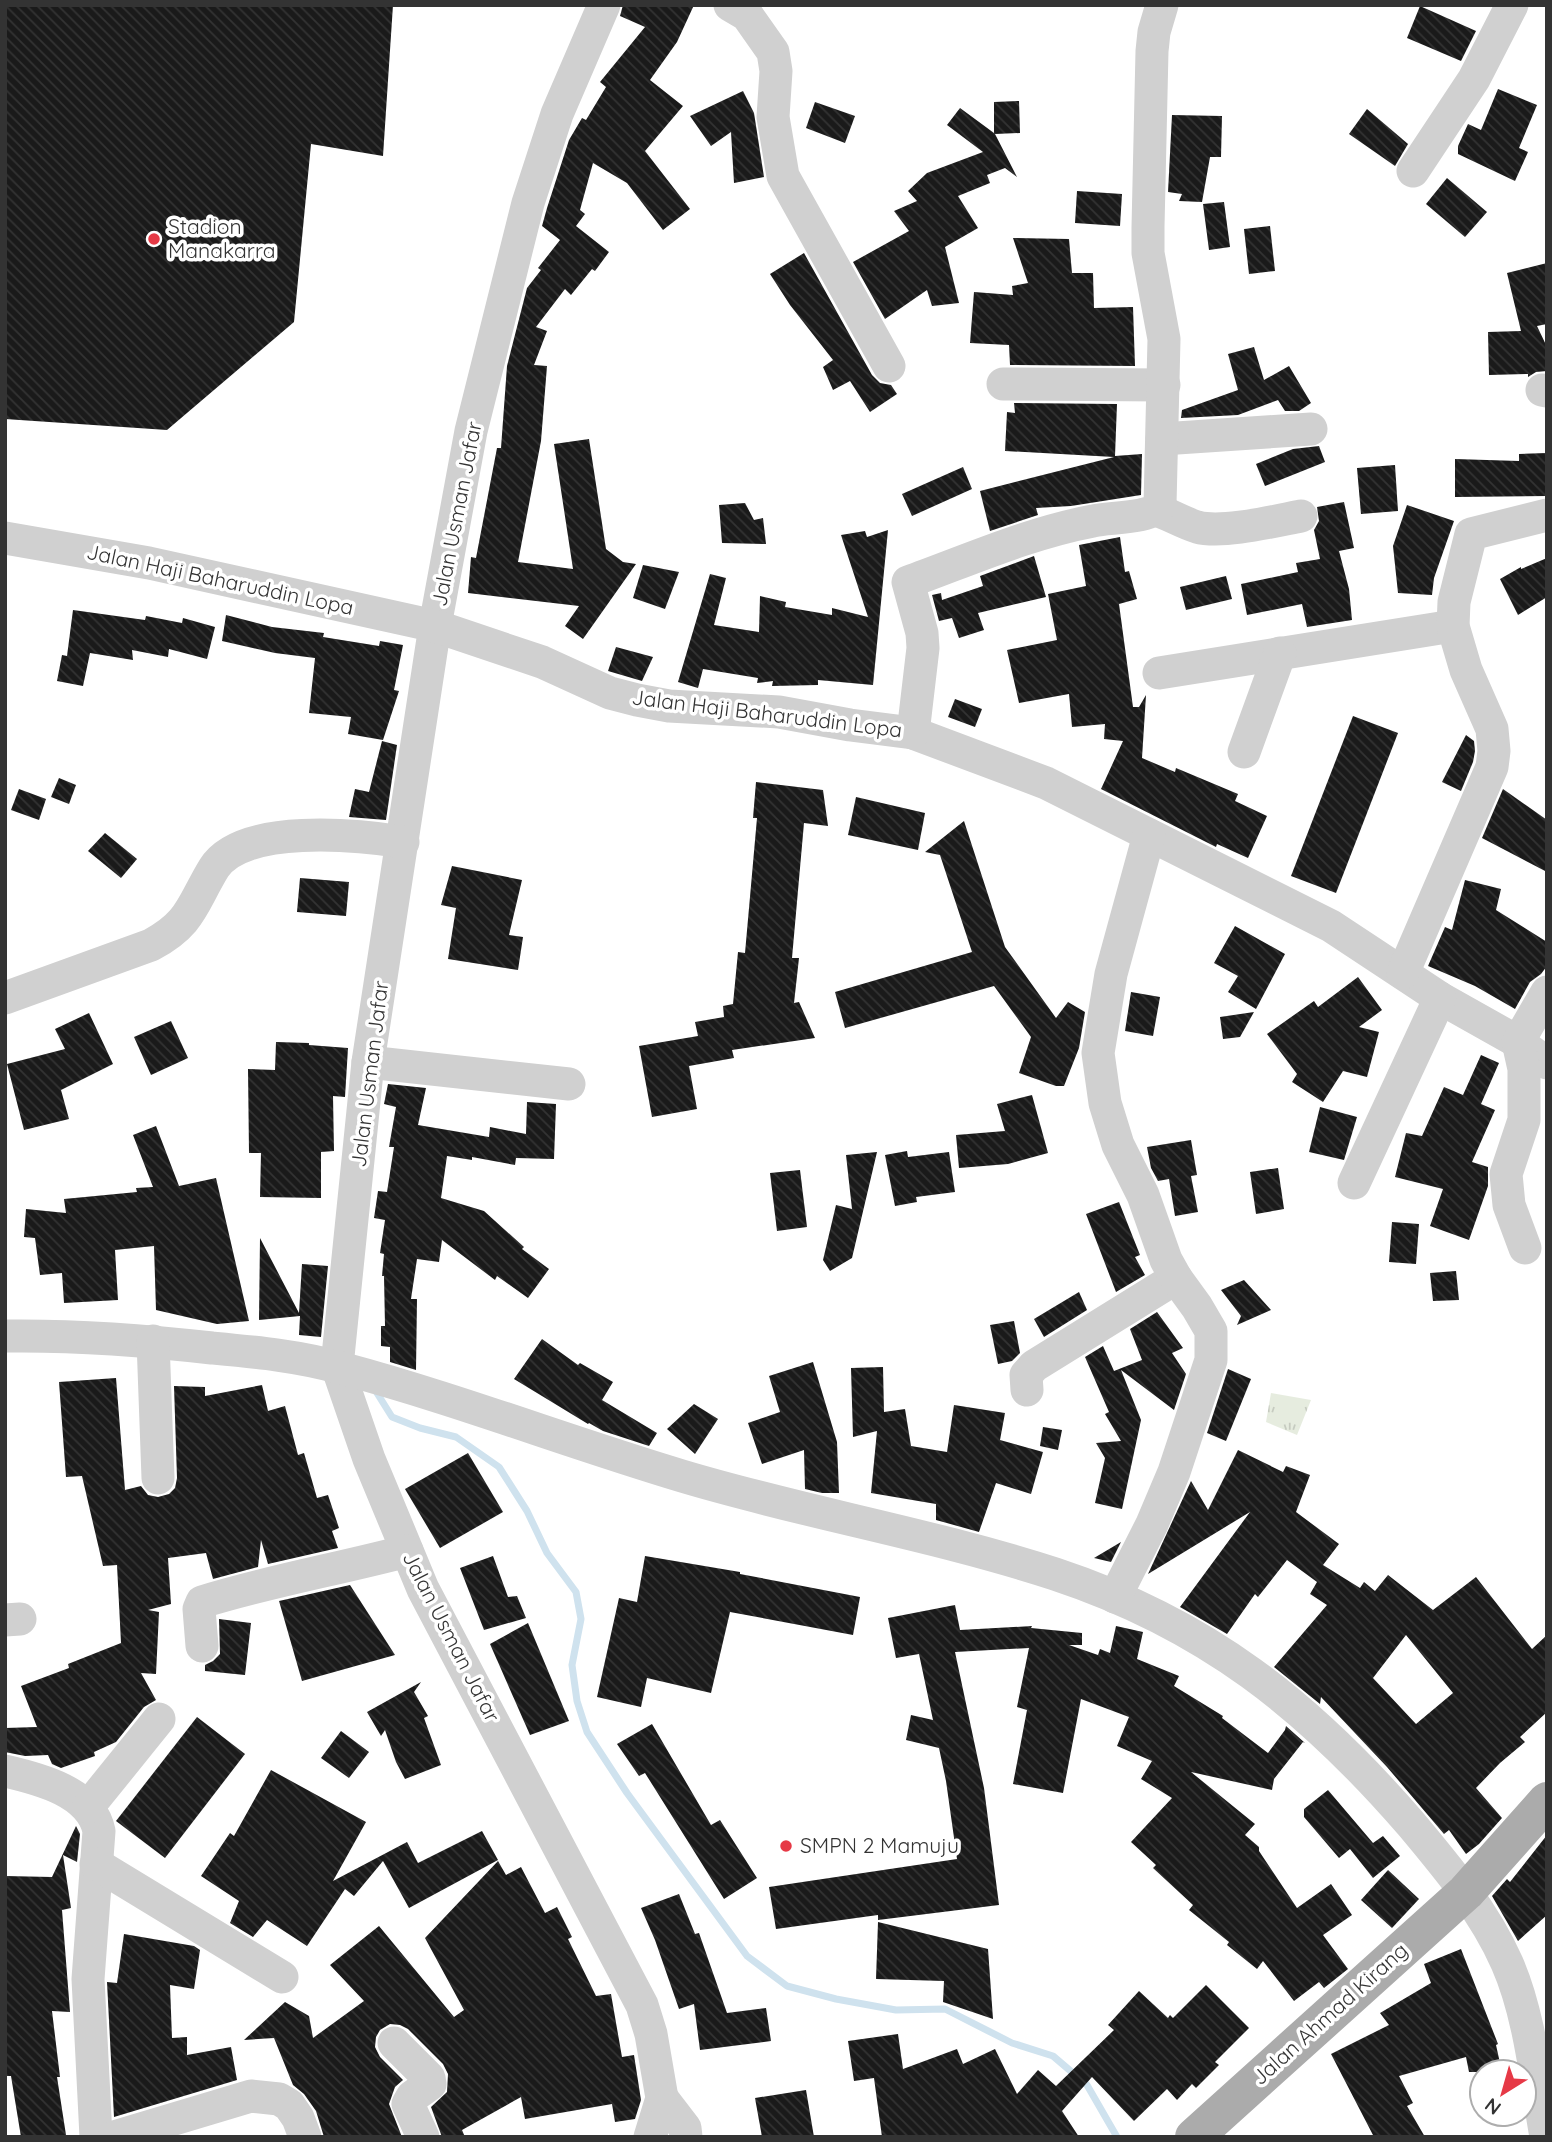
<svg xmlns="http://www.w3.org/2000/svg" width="1552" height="2142" font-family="Quicksand,sans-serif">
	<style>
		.park { fill: url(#park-tufts) }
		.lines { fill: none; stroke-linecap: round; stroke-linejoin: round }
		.stream { stroke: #cfe2ee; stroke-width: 7 }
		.building { fill: url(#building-back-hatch); fill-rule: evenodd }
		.minor { stroke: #d0d0d0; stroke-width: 33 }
		.major { stroke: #ababab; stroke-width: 38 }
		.poi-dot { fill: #e63946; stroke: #fff; stroke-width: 2.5 }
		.labels { text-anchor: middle; stroke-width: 7; stroke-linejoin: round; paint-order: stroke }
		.poi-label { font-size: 21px; fill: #333; stroke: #fff; text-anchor: start }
		.street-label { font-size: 21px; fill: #333; stroke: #fff }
	</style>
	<defs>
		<pattern id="park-tufts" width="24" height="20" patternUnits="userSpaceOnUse" patternTransform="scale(1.75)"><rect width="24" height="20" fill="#e6ecdf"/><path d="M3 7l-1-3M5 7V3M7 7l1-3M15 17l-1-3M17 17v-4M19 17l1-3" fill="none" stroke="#c6cbc0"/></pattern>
		<pattern id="building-back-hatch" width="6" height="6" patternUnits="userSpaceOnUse" patternTransform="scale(1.75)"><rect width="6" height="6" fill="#1a1a1a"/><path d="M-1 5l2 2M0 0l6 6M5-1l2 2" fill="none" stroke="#333"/></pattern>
	</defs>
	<rect width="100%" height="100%" fill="#fff"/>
	<path class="park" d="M1271,1393L1311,1400L1297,1435L1266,1422Z"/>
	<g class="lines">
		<path class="stream" d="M377,1393L392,1417L420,1428L456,1437L499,1467L527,1511L547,1553L576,1592L581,1619L572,1665L577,1701L587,1732L627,1793L747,1956L787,1986L836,1999L896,2010L945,2009L1012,2043L1053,2056L1087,2085L1117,2137"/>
	</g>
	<g class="building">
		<path d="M5,5H393L383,156L311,144L294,322L167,430L5,419Z"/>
		<path d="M623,5H694L677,42L650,80L683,106L645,151L690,209L663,230L627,183L593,163L580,210L585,214L576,226L609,252L595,271L592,269L571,295L565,289L536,327L547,331L534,365L547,366L541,441L518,562L573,569L554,444L589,439L606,549L623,562L636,564L583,639L565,626L579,606L468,593L471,557L476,558L497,448H501L507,366L527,288L541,270L538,268L560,240L542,226L547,208L569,140L582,118L586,120L606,87L600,82L645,27L620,16Z"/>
		<path d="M1420,6L1476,31L1461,61L1407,38Z"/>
		<path d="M1498,89L1537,105L1519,148L1528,152L1515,181L1458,154V146L1468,124L1481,130Z"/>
		<path d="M743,91L754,113L764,177L734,183L731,132L711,146L690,116Z"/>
		<path d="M1019,101L1020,133L995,134L1017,177L1005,168L987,175L990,183L958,196L978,228L945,247L959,303L932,306L927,290L885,319L853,262L909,231L894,211L917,201L908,191L927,173L983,152L947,125L960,108L994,133V102Z"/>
		<path d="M815,102L855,116L845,143L806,128Z"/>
		<path d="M1367,109L1408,144L1395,166L1349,134Z"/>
		<path d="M1172,115L1222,116L1221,157H1210L1202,202L1179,201L1182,194L1168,192Z"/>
		<path d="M1447,178L1487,212L1465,237L1426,204Z"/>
		<path d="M1077,191L1122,194L1120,226L1075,223Z"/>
		<path d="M1224,202L1230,247L1209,250L1203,204Z"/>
		<path d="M1270,226L1275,271L1249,274L1244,229Z"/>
		<path d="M1013,238L1069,239L1072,273H1093L1094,308L1133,307L1135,366L1010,365L1009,345L970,343L974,292L1013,295L1012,286L1028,283Z"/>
		<path d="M804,253L872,375L880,383L891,385L897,394L870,412L850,381L833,390L823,367L833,360L790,305L770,274Z"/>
		<path d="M1547,263V324L1537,326L1547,347V371L1536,372L1528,377V374L1489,375L1488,332L1521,331L1507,273Z"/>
		<path d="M1254,347L1264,380L1289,366L1311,403L1299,411H1285L1278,400L1238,415L1181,418L1182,410L1238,390L1228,354Z"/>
		<path d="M1014,403L1117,404L1115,456L1142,454L1141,495L1071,506L1036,508L1038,515L990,531L980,491L1114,457L1005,451L1007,412L1015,413Z"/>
		<path d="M1319,446L1325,462L1265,486L1256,464L1293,449Z"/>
		<path d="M1547,453V496L1455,497V459L1519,461V454Z"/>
		<path d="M1395,465L1398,511L1361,514L1357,468Z"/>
		<path d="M963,467L972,489L912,516L902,494Z"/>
		<path d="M1344,502L1354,548L1339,551L1349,589L1352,620L1307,627L1302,604L1247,615L1241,584L1298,572L1296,563L1320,559L1314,530L1319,521L1317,507Z"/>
		<path d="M745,503L754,520L763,518L766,544L722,543L719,505Z"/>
		<path d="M1407,505L1454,521L1434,578L1432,595L1398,593L1393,546Z"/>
		<path d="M888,530L873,685L818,680V685L772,686L773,681L757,683L758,678L703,669L698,688L678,682L710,574L726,578L714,625L759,632L760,596L786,602L785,607L832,615V608L868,617L841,535L865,531L867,537Z"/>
		<path d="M1120,537L1125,572L1129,571L1137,599L1119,604L1133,707H1139L1146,695L1142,758L1175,772L1176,768L1238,794L1235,801L1267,816L1248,858L1217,844L1216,847L1101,789L1123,741L1104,739L1105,724L1072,727L1069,694L1019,703L1007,650L1057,640L1048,594L1086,586L1079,545Z"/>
		<path d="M1034,556L1046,597L978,613L984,630L959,638L952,618L939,621L932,595L941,593L942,600L983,586L980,576Z"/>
		<path d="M1547,558V597L1518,615L1500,579L1521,567V569Z"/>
		<path d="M643,565L679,572L665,609L633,598Z"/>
		<path d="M1226,576L1232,599L1186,610L1180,587Z"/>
		<path d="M73,610L145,620L146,616L182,623L183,618L215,627L207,659L169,649L168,657L132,650L133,660L90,653L83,686L57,681L62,655L67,656Z"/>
		<path d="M226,615L272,627L324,633L323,637L379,646L380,641L403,645L394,690L399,691L383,740L348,734L351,717L309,713L315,658L275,653L222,641Z"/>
		<path d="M616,647L653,657L642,681L608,671Z"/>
		<path d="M955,699L982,709L975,727L948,717Z"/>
		<path d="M1353,716L1398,733L1336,893L1291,876Z"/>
		<path d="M1466,735L1474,741L1475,751L1473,762L1461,791L1442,782Z"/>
		<path d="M382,741L397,745L386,820L349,817L355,789L369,792Z"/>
		<path d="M59,778L76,785L69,804L51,797Z"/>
		<path d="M756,782L823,790L828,826L804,823L792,958H799L794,1003L799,1002L815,1038L732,1050L734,1058L689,1066L697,1109L652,1117L639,1046L698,1036L695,1022L724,1017L723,1006L733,1004L738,952L745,953L757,818H753Z"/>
		<path d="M19,789L46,799L39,820L11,810Z"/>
		<path d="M1503,789L1547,820V872L1482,838Z"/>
		<path d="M856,797L925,813L918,850L848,835Z"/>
		<path d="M964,821L1005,947L1056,1018L1068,1002L1085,1012L1079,1048L1064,1086H1056L1019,1073L1031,1037L994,986L845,1028L835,992L972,952L940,855L925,852Z"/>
		<path d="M105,833L137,859L121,878L88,851Z"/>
		<path d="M452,866L522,880L509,935L523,937L518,970L448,959L456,908L441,905Z"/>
		<path d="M300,878L349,882L346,916L297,912Z"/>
		<path d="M1465,880L1501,889L1496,910L1547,942V966L1541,974L1530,982L1515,1009L1475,986L1428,966L1445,927L1452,930Z"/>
		<path d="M1235,926L1285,954L1256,1009L1228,992L1238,976L1214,963Z"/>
		<path d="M1358,977L1382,1010L1359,1027L1379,1032L1367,1077L1343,1071L1323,1102L1292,1082L1297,1074L1267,1034L1314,1001L1318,1007Z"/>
		<path d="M1131,992L1160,997L1153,1036L1125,1031Z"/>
		<path d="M1254,1012L1240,1037L1223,1039L1220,1017Z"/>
		<path d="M89,1013L113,1064L61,1090L69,1119L24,1130L7,1064L65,1049L55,1029Z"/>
		<path d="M171,1021L188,1058L151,1075L134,1037Z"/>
		<path d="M276,1042L309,1043V1045L348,1048L345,1097L333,1096L334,1151L321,1152V1198L260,1197L261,1153H249L248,1069L275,1070Z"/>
		<path d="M1481,1055L1499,1063L1481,1104L1495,1110L1472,1162L1488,1167V1186L1469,1240L1430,1226L1443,1189L1395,1177L1406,1133L1422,1136L1444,1087L1463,1095Z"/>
		<path d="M388,1084L426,1088L418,1125L489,1137L490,1127L526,1134L527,1102L556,1104L554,1159L516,1158L515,1165L472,1157V1160L447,1156L441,1198L484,1211L524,1247L522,1249L549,1269L528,1298L497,1276L495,1280L442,1240L439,1262L417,1259L411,1299H417L416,1370L390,1362V1347L381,1346V1326H385L384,1276H382L384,1254L380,1253L385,1220L374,1218L378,1191L387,1192L394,1147H389L396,1107L384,1104Z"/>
		<path d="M1032,1095L1048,1153L1008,1164L959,1168L956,1135L1005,1131L997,1104Z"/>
		<path d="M1320,1107L1357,1117L1344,1160L1309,1152Z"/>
		<path d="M156,1126L179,1186L216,1178L249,1321L217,1324L156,1310L154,1246L115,1250L118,1300L64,1303L62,1273L40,1275L35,1238L24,1237L26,1209L66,1213L64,1199L137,1192L136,1188L153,1187L133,1135Z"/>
		<path d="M1191,1140L1197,1175L1191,1176L1198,1212L1175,1216L1169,1179L1158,1181L1151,1168L1147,1147Z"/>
		<path d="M907,1151L908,1157L949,1152L955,1192L916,1197L917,1202L895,1206L885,1155Z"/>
		<path d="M877,1152L852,1258L830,1271L823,1260L836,1205L852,1209L846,1155Z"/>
		<path d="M1278,1168L1284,1209L1256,1214L1250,1172Z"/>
		<path d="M800,1170L807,1227L777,1231L770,1173Z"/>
		<path d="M1119,1202L1140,1255L1135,1257L1145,1275L1116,1292L1086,1214Z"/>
		<path d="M1392,1222L1419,1224L1416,1264L1389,1262Z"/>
		<path d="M260,1238L299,1313L302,1264L328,1266L321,1337L299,1335L300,1316L259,1320Z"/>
		<path d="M1456,1271L1459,1300L1433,1301L1430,1273Z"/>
		<path d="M1244,1280L1271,1310L1237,1325L1241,1316L1221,1290Z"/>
		<path d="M1079,1292L1087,1310L1044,1337L1034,1319Z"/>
		<path d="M1157,1312L1183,1348L1172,1353L1186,1374L1174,1410L1121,1370L1141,1420L1122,1509L1095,1503L1105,1458L1096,1443L1121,1441L1105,1414L1109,1412L1085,1357L1103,1346L1114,1371L1142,1360L1130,1329Z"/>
		<path d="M1014,1321L1020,1353L1012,1361L998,1364L990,1325Z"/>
		<path d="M542,1339L578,1365L580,1363L613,1382L602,1400L657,1433L649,1446L603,1431L589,1423L588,1424L514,1379Z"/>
		<path d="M813,1362L837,1442L839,1493H822L805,1489L804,1450L762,1464L748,1423L780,1412L769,1376Z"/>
		<path d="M883,1367L884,1412L905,1409L911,1446L947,1452L954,1405L1005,1413L1000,1440L1043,1452L1031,1494L996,1483L979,1532L936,1520V1504L871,1493L877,1431L853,1437L851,1368Z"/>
		<path d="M1228,1369L1251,1379L1226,1441L1207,1433Z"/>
		<path d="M116,1378L125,1490L141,1486L148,1495L158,1497L169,1494L175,1488L177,1478L174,1386L205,1387V1396L262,1385L268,1411L285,1406L298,1455L304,1453L317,1498L328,1495L339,1528L332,1531L338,1548L268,1564L261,1540L258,1567L213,1579L206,1553L168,1558L171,1604L148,1610L159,1612L156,1674L141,1673L156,1700L144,1707L116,1742L94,1752L95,1756L61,1768L52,1764L48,1755L25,1756L5,1752V1728L37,1727L21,1686L69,1668L68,1664L121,1643L117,1565L103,1566L82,1476L66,1477L59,1382Z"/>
		<path d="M694,1404L718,1419L695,1454L667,1429Z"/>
		<path d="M1043,1427L1062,1430L1058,1450L1040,1446Z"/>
		<path d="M1238,1450L1283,1472L1286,1466L1310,1475L1296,1512L1339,1544L1323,1565L1360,1588L1364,1582L1375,1591L1388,1575L1433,1610L1476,1577L1532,1649L1547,1635V1712L1520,1737L1525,1742L1500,1763L1476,1788L1502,1818L1479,1844L1466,1854L1449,1830L1444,1834L1387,1767L1321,1697L1320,1704L1274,1667L1327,1605L1310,1594L1317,1582L1287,1560L1258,1597L1255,1594L1227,1634L1180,1607L1250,1512L1148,1574L1191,1481L1208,1510ZM1406,1635L1453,1693L1416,1724L1373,1678Z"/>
		<path d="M468,1453L503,1512L440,1548L405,1489Z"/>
		<path d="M1121,1542L1111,1562L1094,1558Z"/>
		<path d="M493,1556L508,1597L517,1596L526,1618L484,1630L460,1568Z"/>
		<path d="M645,1556L740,1572V1574L860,1597L853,1635L730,1612L711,1693L647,1678L641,1707L597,1697L619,1598L637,1602Z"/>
		<path d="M350,1585L395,1655L302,1681L279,1601Z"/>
		<path d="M955,1605L960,1630L1032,1626L1031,1628L1082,1633V1645H1069L1098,1655L1100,1649L1110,1653L1116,1626L1143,1632L1137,1659L1179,1676L1174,1686L1223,1716L1222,1718L1268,1753L1285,1730L1286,1726L1305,1743L1303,1742L1274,1779L1272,1790L1191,1772L1255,1824L1245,1835L1259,1847V1851L1297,1908L1331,1884L1352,1915L1323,1935L1348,1969L1324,1988L1319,1982L1294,2001L1263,1961L1257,1969L1227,1945L1229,1942L1189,1910L1193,1905L1153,1868L1156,1865L1131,1842L1172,1798L1141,1779L1152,1761L1117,1746L1129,1717L1081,1699L1063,1793L1013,1784L1027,1710L1017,1707L1029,1648L955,1652L984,1788L999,1905L878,1920V1915L776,1929L769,1887L957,1859L946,1781L939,1748L906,1740L911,1715L933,1720L919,1654L896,1658L888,1618Z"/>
		<path d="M219,1619L251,1623L245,1675L205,1671V1665L213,1661L220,1654Z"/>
		<path d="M528,1623L569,1721L530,1735L490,1644Z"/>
		<path d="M421,1682L414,1692L428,1716L424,1718L441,1765L405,1779L396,1762L385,1730L381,1736L367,1712Z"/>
		<path d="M197,1717L245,1754L165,1858L116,1821Z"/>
		<path d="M652,1724L711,1825L720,1820L757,1878L724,1899L645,1773L639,1776L617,1744Z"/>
		<path d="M341,1731L369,1752L349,1778L321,1758Z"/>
		<path d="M271,1770L366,1822L333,1881L407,1842L418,1863L482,1831L498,1860L409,1908L383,1861L354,1896L345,1889L307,1946L267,1920L253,1937L230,1923L239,1901L201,1876L230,1833L234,1836Z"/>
		<path d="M1328,1790L1373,1843L1383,1836L1400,1856L1373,1878L1350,1849L1339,1858L1304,1817V1809Z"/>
		<path d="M76,1826L80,1834L77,1862L63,1855L71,1908L62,1910L70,2012L52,2011L60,2077H57L66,2135L21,2137L11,2076H5V1876L52,1877Z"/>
		<path d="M1547,1835V1915L1518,1941L1492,1896L1507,1879L1510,1882Z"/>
		<path d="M498,1861L506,1875L521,1867L545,1913L557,1907L572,1937L568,1939L596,1996L611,1994L622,2057L634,2055L641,2100L635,2119L615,2122L612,2104L525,2119L521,2097L462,2130L465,2137H442L431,2107L447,2092L448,2074L443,2064L408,2029L400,2025L390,2024L380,2030L376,2037L375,2047L380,2057L403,2080L395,2087L389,2104L402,2137H324L316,2111L304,2094L293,2085L274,2038L244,2040L285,2002L309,2016L313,2038L364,2001L330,1965L379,1926L454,2017L464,2010L425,1938Z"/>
		<path d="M1388,1870L1419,1899L1392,1928L1361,1900Z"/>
		<path d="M679,1894L695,1934L699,1933L727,2013L766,2008L771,2041L700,2050L694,2004L679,2009L655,1940L641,1908Z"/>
		<path d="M878,1922L988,1949L993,2019L943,2002L944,1981L876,1979Z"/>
		<path d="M124,1934L194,1946L200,1950L194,1989L170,1985L172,2038L187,2037V2055L231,2047L237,2080L114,2117L107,1982L117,1983Z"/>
		<path d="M1461,1949L1498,2044L1496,2045L1502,2072H1469L1466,2057L1399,2076L1413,2103L1407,2106L1425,2137H1374L1331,2054L1389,2025L1380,2013L1431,1983L1424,1964Z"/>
		<path d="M1206,1985L1249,2028L1215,2062L1219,2065L1196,2088L1192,2084L1177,2100L1167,2089L1134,2121L1092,2077L1062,2111L1079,2137H882L874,2078L854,2081L848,2041L898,2034L903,2069L957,2049L963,2064L995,2049L1017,2094L1038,2070L1056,2086L1114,2030L1108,2025L1139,1991L1168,2018L1170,2015L1173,2018Z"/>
		<path d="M806,2090L814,2137H762L755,2098Z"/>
	</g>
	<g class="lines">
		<g class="minor">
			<path d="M604,5L557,114L528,203L471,431L435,626L368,1062L337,1366L369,1459L423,1589L642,2005L651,2034L662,2098L650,2137"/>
			<path d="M730,5L747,15L773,52L776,71L773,117L783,176L889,366"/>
			<path d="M1413,171L1474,79L1512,5"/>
			<path d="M1003,384L1164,385"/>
			<path d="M1542,390L1547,391"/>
			<path d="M1162,439L1311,429"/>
			<path d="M1157,510C1170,515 1184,523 1197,527C1222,534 1275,521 1301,516"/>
			<path d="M5,538L149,563L435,626L542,662L610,693L637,700L669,706L779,712L850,725L913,733L1046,783L1331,926L1440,998L1518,1042L1547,1063"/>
			<path d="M1159,673L1453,626"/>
			<path d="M913,733L923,648L922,633L908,582C969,560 1029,533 1093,521C1110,517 1150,519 1160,505L1164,339L1148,253V227L1152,51L1154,32L1162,5"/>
			<path d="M1244,752L1280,653"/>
			<path d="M1403,973L1492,767L1494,751L1492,729L1466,670L1453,626L1454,602L1471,534L1547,515"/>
			<path d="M5,998L151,945C192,923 192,904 214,868C242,823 358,835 403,842"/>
			<path d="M368,1062L569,1084"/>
			<path d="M1354,1183L1440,998"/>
			<path d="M1525,1248L1509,1205L1506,1174L1524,1120V1069L1518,1042L1547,992"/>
			<path d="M5,1336C75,1335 143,1340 212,1348C255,1352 299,1356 341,1368C457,1399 568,1442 682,1476C805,1513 932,1534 1055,1574C1206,1624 1308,1705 1411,1824C1447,1867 1484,1911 1507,1963C1530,2015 1536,2081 1546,2137"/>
			<path d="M153,1341L158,1478"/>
			<path d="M1027,1390L1026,1375L1034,1366L1176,1278"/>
			<path d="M1115,1597L1152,1524L1174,1472L1211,1360V1331L1197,1307L1176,1278L1166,1260L1143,1195L1118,1145L1105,1103L1098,1053L1111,974L1149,835"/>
			<path d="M5,1620L20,1619"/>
			<path d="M202,1646L199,1609L202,1602C269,1581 339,1569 407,1551"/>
			<path d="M5,1771C40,1779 91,1792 99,1831L88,1979L96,2137"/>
			<path d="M88,1807L159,1719"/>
			<path d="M96,1864L282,1977"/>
			<path d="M394,2043L429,2078L430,2084L412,2097L408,2104L423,2137"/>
			<path d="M662,2098L685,2128L686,2137"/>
			<path d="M114,2137L251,2096L279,2099L289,2105L298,2118L305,2137"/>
		</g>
		<path class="major" d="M1194,2137L1466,1892L1547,1801"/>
	</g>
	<g class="poi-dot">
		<circle cx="154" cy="239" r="7"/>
		<circle cx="786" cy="1846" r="7"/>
	</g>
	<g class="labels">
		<g class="poi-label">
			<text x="168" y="234">Stadion<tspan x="168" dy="24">Manakarra</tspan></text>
			<text x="800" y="1853">SMPN 2 Mamuju</text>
		</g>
		<g class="street-label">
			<text transform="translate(457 514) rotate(-79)" y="7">Jalan Usman Jafar</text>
			<text transform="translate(220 580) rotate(12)" y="7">Jalan Haji Baharuddin Lopa</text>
			<text transform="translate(767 714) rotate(7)" y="7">Jalan Haji Baharuddin Lopa</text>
			<text transform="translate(370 1074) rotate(-83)" y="7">Jalan Usman Jafar</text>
			<text transform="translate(451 1637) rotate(63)" y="7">Jalan Usman Jafar</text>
			<text transform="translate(1330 2014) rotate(-42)" y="7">Jalan Ahmad Kirang</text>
		</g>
	</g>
	<rect width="1552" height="2142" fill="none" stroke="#333333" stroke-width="14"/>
	<g transform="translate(1503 2093) rotate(217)"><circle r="33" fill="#ffffff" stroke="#adadad" stroke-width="2"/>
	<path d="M0-5L12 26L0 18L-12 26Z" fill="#e63946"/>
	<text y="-10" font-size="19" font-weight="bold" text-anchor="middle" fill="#333333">N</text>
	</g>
</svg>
